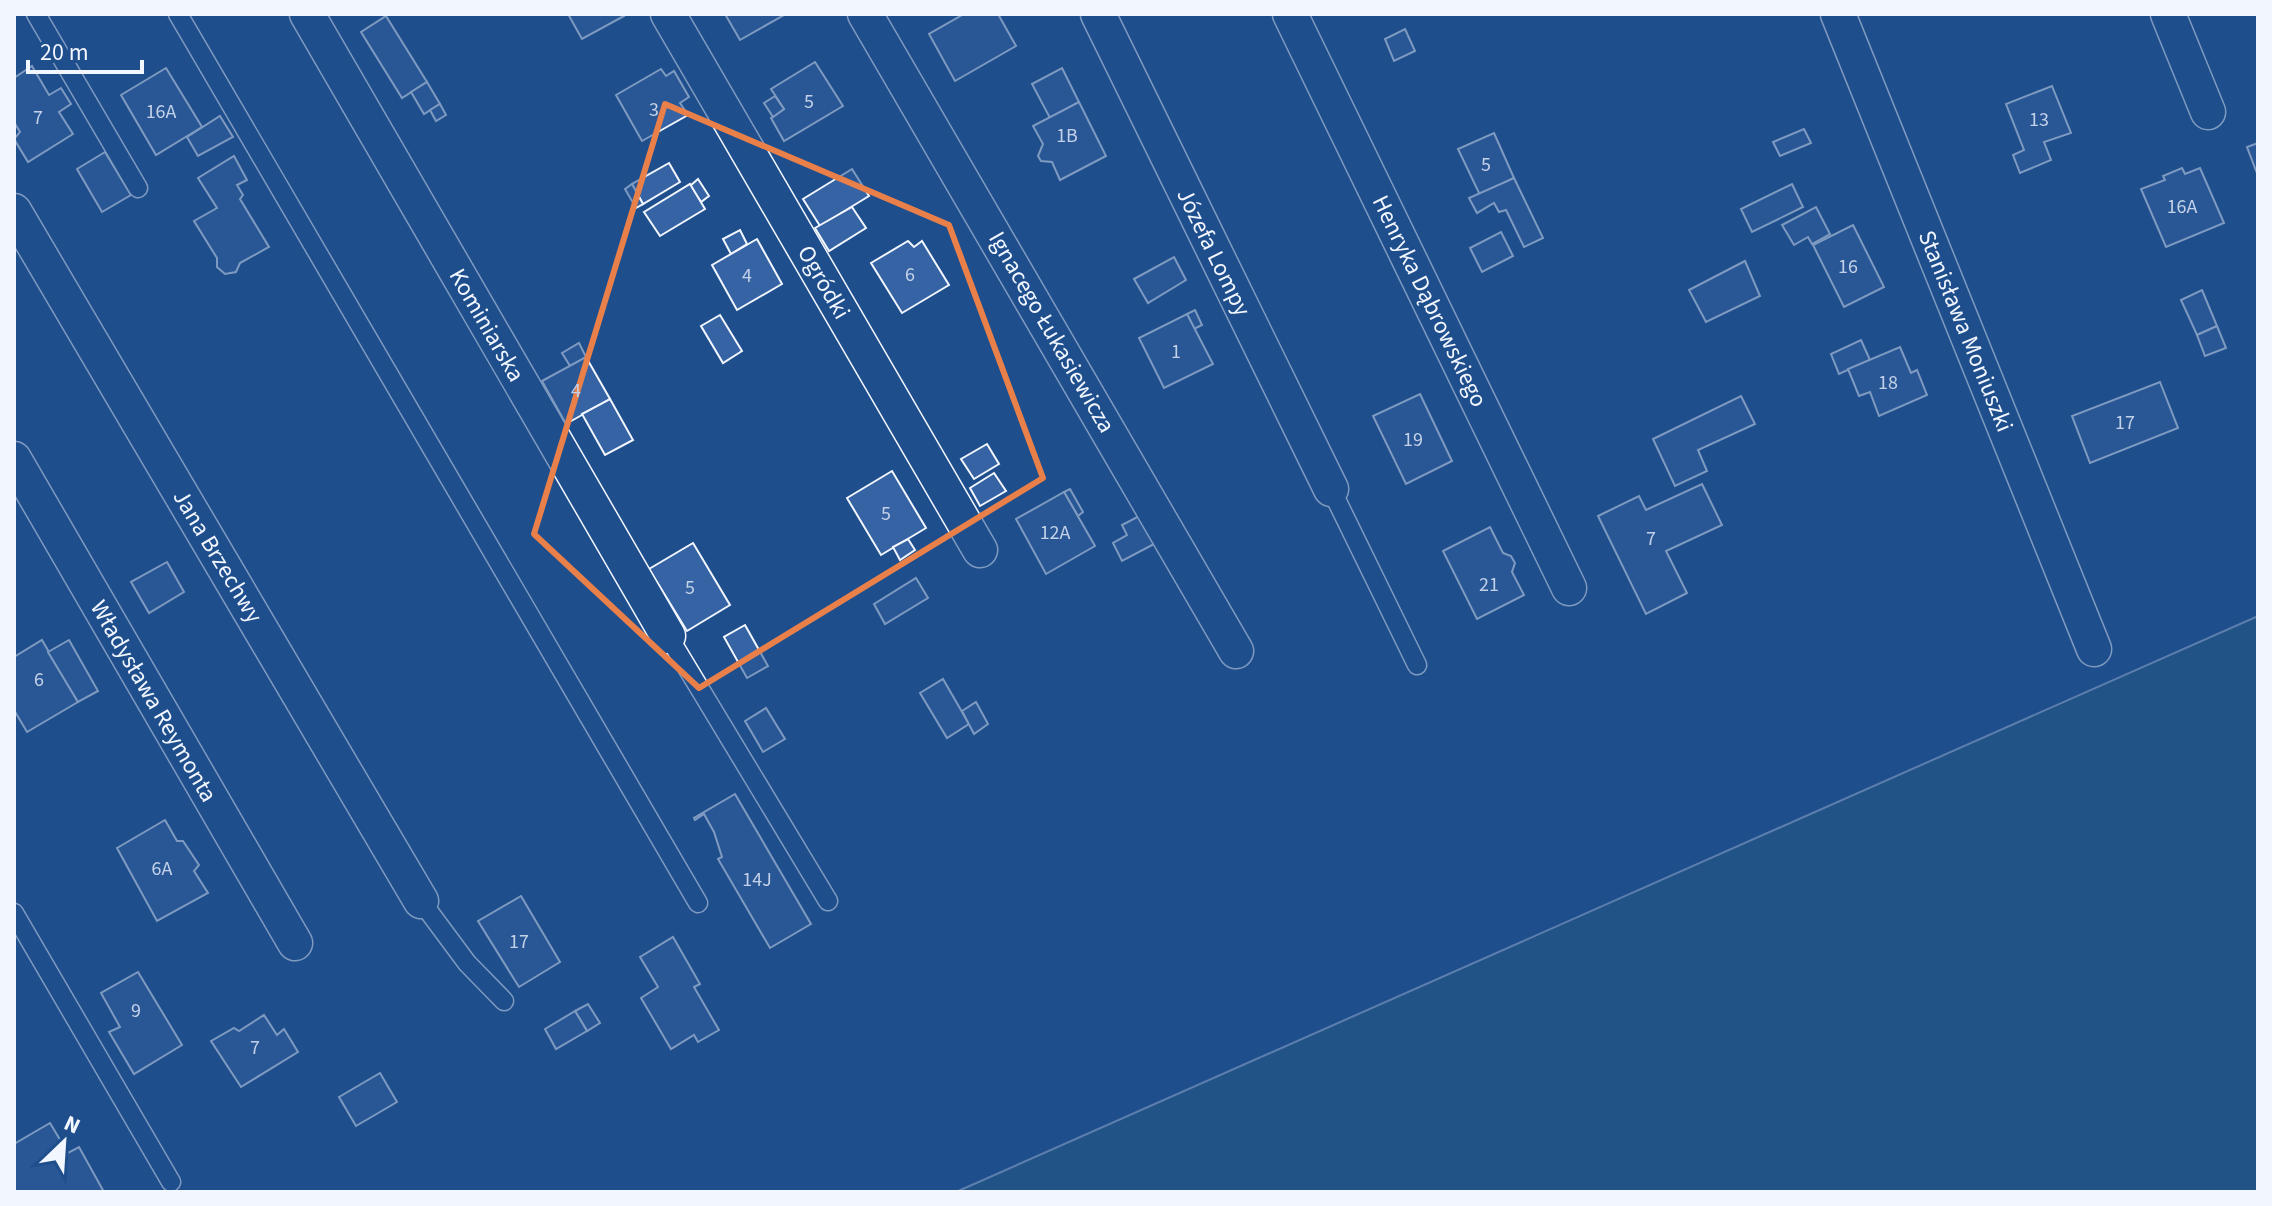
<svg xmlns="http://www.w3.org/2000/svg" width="2272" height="1206" font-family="'Source Sans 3',sans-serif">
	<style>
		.green { fill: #245a82; stroke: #a8bbd7; stroke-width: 2 }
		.building { fill: #3563a3; stroke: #f2f6ff; stroke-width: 2 }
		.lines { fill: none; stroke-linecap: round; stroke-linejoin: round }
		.service-casing { stroke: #f2f6ff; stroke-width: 21 }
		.minor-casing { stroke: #f2f6ff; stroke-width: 37 }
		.service { stroke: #1f4e8c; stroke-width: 18 }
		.minor { stroke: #1f4e8c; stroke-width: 34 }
		.marked { fill: none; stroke: #ea8049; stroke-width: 6; stroke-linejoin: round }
		.labels { text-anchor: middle; stroke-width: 6; stroke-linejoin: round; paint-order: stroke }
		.number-label { font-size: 20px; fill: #c3d1e8 }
		.street-label { font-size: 24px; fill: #f2f6ff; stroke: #1f4e8c }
	</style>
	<rect width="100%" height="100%" fill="#1f4e8c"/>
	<path class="green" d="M2258,616V1192H956Z"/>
	<g class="building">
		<path d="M568,14H623L624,16L582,39Z"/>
		<path d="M725,14H783L784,15L740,40Z"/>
		<path d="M964,14H998L1016,46L955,81L929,34Z"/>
		<path d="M386,16L427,82L402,98L361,32Z"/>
		<path d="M1405,29L1415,51L1394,61L1385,39Z"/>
		<path d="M815,62L843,106L784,141L771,118L784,109L771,89Z"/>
		<path d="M32,66L49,95L61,88L71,104L59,112L73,134L28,162L14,139L20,132L14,122V78Z"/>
		<path d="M166,68L202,127L156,155L121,95Z"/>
		<path d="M1062,68L1079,102L1050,118L1032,84Z"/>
		<path d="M661,69L666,76L674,71L689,97L680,103L688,115L642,141L616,95Z"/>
		<path d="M427,82L440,104L424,114L411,92Z"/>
		<path d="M2052,86L2071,133L2044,142L2051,160L2020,173L2013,155L2024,150L2006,104Z"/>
		<path d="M775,96L784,109L773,117L764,103Z"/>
		<path d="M1079,102L1106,156L1060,180L1052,162L1041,161L1038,156L1043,144L1033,126Z"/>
		<path d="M440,104L446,115L436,121L430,110Z"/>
		<path d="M220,116L233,137L198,156L187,137Z"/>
		<path d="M1804,129L1811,143L1780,156L1773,142Z"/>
		<path d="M1494,133L1514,178L1480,195L1458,149Z"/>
		<path d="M2258,143V176L2247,147Z"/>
		<path d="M105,152L131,195L102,212L77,169Z"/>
		<path d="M234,156L247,180L237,185L243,195L240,199L269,247L240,263L236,272L225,274L217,267V258L194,221L217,208L198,178Z"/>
		<path d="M669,163L680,182L643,204L632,184Z"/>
		<path d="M2182,168L2185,174L2200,168L2224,223L2166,247L2141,189L2165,180L2163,176Z"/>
		<path d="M852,169L869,196L820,226L803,199Z"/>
		<path d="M1514,178L1543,238L1524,247L1506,210L1499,212L1494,203L1477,213L1469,198Z"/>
		<path d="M698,179L709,196L701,202L690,186Z"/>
		<path d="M632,184L643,204L636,208L625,189Z"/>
		<path d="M690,184L705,209L660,236L644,212Z"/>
		<path d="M1792,184L1803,207L1752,232L1741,209Z"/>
		<path d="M852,207L866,228L829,251L815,228Z"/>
		<path d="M1816,207L1830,234L1812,244L1808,237L1794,245L1782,225Z"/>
		<path d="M1853,225L1884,287L1844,307L1813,245Z"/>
		<path d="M740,230L747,244L731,254L723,239Z"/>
		<path d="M1501,232L1513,256L1482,272L1470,248Z"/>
		<path d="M757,239L782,284L737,310L712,265Z"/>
		<path d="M908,241L914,247L922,241L949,285L902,313L871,263Z"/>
		<path d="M1174,257L1186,280L1148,303L1134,279Z"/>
		<path d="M1745,261L1760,296L1706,322L1689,290Z"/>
		<path d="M2202,290L2217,326L2197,335L2181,300Z"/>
		<path d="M1195,310L1202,325L1194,329L1187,314Z"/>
		<path d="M1187,314L1213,364L1164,388L1139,338Z"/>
		<path d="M720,315L742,351L723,363L701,326Z"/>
		<path d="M2217,326L2226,348L2205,356L2197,335Z"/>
		<path d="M1861,340L1870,360L1839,374L1831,354Z"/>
		<path d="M579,343L586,357L570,366L562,353Z"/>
		<path d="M1900,347L1911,373L1917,370L1927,395L1879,416L1870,392L1859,396L1848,369Z"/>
		<path d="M586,357L610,399L566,424L542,381Z"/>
		<path d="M2160,382L2178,428L2090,463L2072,416Z"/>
		<path d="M1420,394L1452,461L1406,484L1373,416Z"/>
		<path d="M1741,396L1755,424L1698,450L1707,471L1675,486L1653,439Z"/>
		<path d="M610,399L633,440L605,455L582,414Z"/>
		<path d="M987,444L999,464L974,479L961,459Z"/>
		<path d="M892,471L926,528L881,555L847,498Z"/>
		<path d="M994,473L1006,491L980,506L970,488Z"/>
		<path d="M1702,484L1722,525L1666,551L1687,593L1646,614L1598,516L1639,496L1646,510Z"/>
		<path d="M1070,489L1083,512L1078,516L1064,492Z"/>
		<path d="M1064,492L1095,546L1046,574L1016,519Z"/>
		<path d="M1141,515L1156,543L1122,561L1113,543L1127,535L1122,525Z"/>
		<path d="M1490,527L1503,553L1511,556L1515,563L1512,572L1524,595L1477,619L1443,551Z"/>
		<path d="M908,539L915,550L900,560L893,547Z"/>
		<path d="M693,543L730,605L687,631L649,569Z"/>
		<path d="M167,562L184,592L149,613L131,582Z"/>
		<path d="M916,578L928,598L885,624L874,604Z"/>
		<path d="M745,625L768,666L747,678L724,637Z"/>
		<path d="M42,640L78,702L27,732L14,710V657Z"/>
		<path d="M69,640L98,691L78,702L48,652Z"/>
		<path d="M943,679L969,724L947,738L920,693Z"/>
		<path d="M976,702L988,724L974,734L962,711Z"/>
		<path d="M766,708L785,739L763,752L745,721Z"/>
		<path d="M735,794L811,924L770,948L718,859L722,857L714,832L704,814L695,820L694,818Z"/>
		<path d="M165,820L177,841H183L199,865L194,871L208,893L157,921L117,848Z"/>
		<path d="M521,896L560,962L519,987L478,921Z"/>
		<path d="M673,937L700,984L694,987L719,1030L698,1042L694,1035L671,1049L641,998L658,987L640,957Z"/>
		<path d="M138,972L182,1045L134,1074L109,1032L120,1027L101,993Z"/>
		<path d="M588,1004L600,1023L587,1031L575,1011Z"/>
		<path d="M575,1011L587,1031L556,1049L545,1029Z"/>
		<path d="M264,1015L277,1035L284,1029L298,1052L241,1087L211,1041L234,1028L239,1031Z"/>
		<path d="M380,1073L397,1102L356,1126L339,1097Z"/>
		<path d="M50,1123L68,1153L79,1147L104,1192H15L14,1144Z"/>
	</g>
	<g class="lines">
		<defs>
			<g id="service">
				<path d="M36,14L138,188"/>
				<path d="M178,14L698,903"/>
				<path d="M1331,489L1417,665"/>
				<path d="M668,636L828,901"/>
				<path d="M421,901L467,963L504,1001"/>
				<path d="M14,913L171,1182"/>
			</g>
			<g id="minor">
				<path d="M307,14L668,636"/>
				<path d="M668,14L980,550"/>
				<path d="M865,14L1236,651"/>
				<path d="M1098,14L1331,489"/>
				<path d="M1290,14L1569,588"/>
				<path d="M1838,14L2094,649"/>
				<path d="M2168,14L2208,112"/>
				<path d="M14,211L421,901"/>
				<path d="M14,459L295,943"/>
			</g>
		</defs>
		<use href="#service" class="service-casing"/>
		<use href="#minor" class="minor-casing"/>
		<use href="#service" class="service"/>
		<use href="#minor" class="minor"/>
	</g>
	<path d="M0 0H2272V1206H0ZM665,104L949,225L1043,478L699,688L534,534Z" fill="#1f4e8c" fill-opacity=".55" fill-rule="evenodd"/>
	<path class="marked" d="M665,104L949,225L1043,478L699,688L534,534Z"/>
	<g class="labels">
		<g class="number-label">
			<text x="809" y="108">5</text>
			<text x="654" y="116">3</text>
			<text x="161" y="118">16A</text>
			<text x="38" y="124">7</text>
			<text x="2039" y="126">13</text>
			<text x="1067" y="142">1B</text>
			<text x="1486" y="171">5</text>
			<text x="2182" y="213">16A</text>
			<text x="1848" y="273">16</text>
			<text x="910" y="281">6</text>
			<text x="747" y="282">4</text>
			<text x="1176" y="358">1</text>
			<text x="1888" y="389">18</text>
			<text x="576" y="397">4</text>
			<text x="2125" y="429">17</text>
			<text x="1413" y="446">19</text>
			<text x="886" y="520">5</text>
			<text x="1055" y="539">12A</text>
			<text x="1651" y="545">7</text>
			<text x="1489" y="591">21</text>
			<text x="690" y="594">5</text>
			<text x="39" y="686">6</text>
			<text x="162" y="875">6A</text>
			<text x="757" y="886">14J</text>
			<text x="519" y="948">17</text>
			<text x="136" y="1017">9</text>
			<text x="255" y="1054">7</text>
		</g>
		<g class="street-label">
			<text transform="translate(1214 252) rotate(64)" y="8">Józefa Lompy</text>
			<text transform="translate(824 282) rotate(60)" y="8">Ogródki</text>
			<text transform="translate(1430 301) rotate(64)" y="8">Henryka Dąbrowskiego</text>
			<text transform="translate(487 325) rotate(60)" y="8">Kominiarska</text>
			<text transform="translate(1966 331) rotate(68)" y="8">Stanisława Moniuszki</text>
			<text transform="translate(1052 332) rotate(60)" y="8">Ignacego Łukasiewicza</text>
			<text transform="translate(218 556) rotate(59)" y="8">Jana Brzechwy</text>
			<text transform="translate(154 701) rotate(60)" y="8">Władysława Reymonta</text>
		</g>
	</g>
	<rect width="2272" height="1206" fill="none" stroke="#f2f6ff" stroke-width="32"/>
	<g transform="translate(64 1142) rotate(25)" stroke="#1f4e8c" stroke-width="6" paint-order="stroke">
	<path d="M0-6L14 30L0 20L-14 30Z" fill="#f2f6ff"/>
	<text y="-12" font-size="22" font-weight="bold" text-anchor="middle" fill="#f2f6ff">N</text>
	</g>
	<path d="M28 60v12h114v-12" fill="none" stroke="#f2f6ff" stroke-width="4"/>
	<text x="40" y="60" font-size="24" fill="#f2f6ff" stroke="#1f4e8c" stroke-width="6" paint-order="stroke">20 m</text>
</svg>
